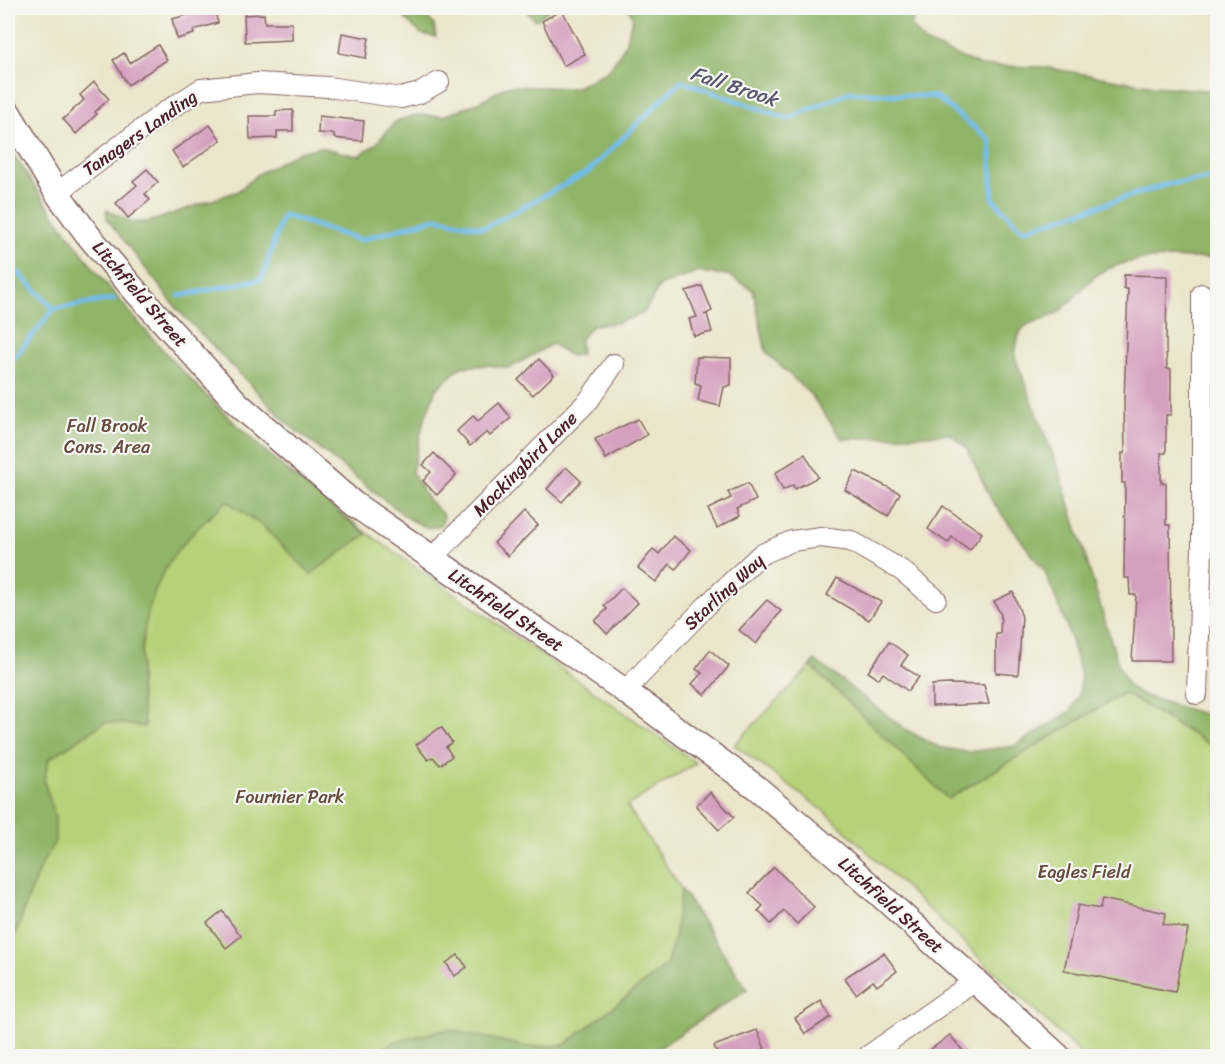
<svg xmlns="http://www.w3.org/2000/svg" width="1225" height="1064" font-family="Sriracha,sans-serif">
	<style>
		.green { fill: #b6d278; stroke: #807852; stroke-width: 1.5 }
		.forest { fill: #90b468; stroke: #6d6a4a; stroke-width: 1.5 }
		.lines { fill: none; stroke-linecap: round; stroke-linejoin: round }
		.stream { stroke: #70bcea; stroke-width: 5 }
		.building { fill: #d59fbf }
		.minor-casing { stroke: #826462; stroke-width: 22 }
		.major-casing { stroke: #826462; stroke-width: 27 }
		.minor { stroke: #fff; stroke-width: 20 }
		.major { stroke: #fff; stroke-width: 24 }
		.labels { text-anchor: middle; stroke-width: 4.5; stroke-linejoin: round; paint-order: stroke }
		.street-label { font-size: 18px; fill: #4a1f2b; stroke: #f6f6f2 }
		.park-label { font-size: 18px; fill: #654c3e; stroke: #f6f6f2 }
		.water-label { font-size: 20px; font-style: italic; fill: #57566e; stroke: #f6f6f2 }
	</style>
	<rect width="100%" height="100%" fill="#f6f6f2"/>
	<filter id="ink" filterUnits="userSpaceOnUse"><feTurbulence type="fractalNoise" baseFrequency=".0167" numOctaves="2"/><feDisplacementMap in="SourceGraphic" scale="12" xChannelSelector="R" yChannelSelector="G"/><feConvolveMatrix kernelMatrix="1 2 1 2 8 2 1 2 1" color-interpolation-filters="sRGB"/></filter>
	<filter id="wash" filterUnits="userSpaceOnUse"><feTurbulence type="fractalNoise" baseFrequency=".008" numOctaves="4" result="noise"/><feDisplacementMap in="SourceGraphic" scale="24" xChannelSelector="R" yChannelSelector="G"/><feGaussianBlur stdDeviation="1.35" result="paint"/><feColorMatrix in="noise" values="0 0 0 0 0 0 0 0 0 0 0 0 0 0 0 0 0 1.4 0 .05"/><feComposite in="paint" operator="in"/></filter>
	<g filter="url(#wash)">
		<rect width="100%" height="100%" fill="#ebe5c9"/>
		<g class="green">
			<path d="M8,146C78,259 165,361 264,450C325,505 393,552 462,599C540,654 618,709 696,763L627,806L747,989L647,1056H8Z"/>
			<path d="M811,666L948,798L1124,693L1217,749V1056H1083L829,815L734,745Z"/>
		</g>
		<g class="forest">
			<path d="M394,8H420L434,25L436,37L421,34Z"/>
			<path d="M528,8H551L536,20L528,13Z"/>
			<path d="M628,8H919L911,25L924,42L981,66L1043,67L1153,86L1217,91V258C1178,259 1126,252 1093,278C1081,288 1070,305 1057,313C1028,328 1019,316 1015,357L1060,473L1119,667L1129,687L1145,696L1217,718V749L1124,693L948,799L811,666L815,660L905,729L938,747L967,752L1015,746L1071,711L1079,694L1081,675L1067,627L1045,572L992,501L966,447L950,434L842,439L812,396L766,352L753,290L728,275L696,272L660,286L643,314L616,323L592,325L580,340L581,355L570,356L552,344L510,368L488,365L461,367L436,389L423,424L412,472L427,498L444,516L441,525L427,528L408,518L289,425L178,310L107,219L106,210L132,222H149L238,191L258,174L296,153L320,147L358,156L375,145L396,121L416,115L444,116L481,101L507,86L575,88L609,70L624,47L633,17Z"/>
			<path d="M8,146C103,296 224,429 367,534L311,574L262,526L227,501C210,517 189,534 175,554C141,602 134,670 145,727L105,722L49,759L44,781L55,816V841L38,872L13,941L8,965Z"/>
			<path d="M681,889L747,989L647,1056H372L393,1042L448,1029L528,1047L564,1045L666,966L674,939Z"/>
		</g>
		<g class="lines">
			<g class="stream">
				<path d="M8,262L54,309"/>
				<path d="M179,296L262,279L283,215L360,240L436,218L484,228L588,172L681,81L788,119L850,92L936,97L990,140L993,199L1023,230L1168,184L1218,178"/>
				<path d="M8,365L54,309L114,299"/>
			</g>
		</g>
		<g id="blocks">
			<g class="building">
				<path d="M214,8L218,23L193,30L194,34L177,39L172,19Z"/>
				<path d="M562,10L585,54L563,66L542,21Z"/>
				<path d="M264,14L265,23H292V40L245,42L244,15Z"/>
				<path d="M342,33L369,38L366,58L339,53Z"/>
				<path d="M158,45L167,60L128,85L113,60L124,53L130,63Z"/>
				<path d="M94,82L109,99L95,112L97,114L76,134L63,119L84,100L80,95Z"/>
				<path d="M293,110V131H277V138L250,139L249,116H276V111Z"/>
				<path d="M319,116L364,121L362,141L334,138V134L318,133Z"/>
				<path d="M210,125L221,140L183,167L172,151Z"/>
				<path d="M147,169L158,182L145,194L150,200L128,218L116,203L137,185L133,181Z"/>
				<path d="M1124,275L1167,276L1166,349L1167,369H1171V415H1166V453H1161V483H1166V525H1170L1171,661H1132L1136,595H1130L1129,578H1124L1125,483H1122V453H1125L1124,401L1128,289H1124Z"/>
				<path d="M702,286L712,311L704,315L707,314L712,332L694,336L689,319L697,317L686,291Z"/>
				<path d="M697,357L731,358V385L724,387L720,406L698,401L701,385L695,383Z"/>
				<path d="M539,359L554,375L533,395L518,380Z"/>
				<path d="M499,403L511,418L490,436L487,432L470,446L457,431L473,416L478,421Z"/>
				<path d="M638,419L647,435L606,459L595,439Z"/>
				<path d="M434,453L456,475L437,495L423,481L431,472L423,465Z"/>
				<path d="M805,454L818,477L795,489L793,485L783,490L775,473Z"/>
				<path d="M566,467L581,481L562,502L547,489Z"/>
				<path d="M855,471L900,493L888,516L845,490Z"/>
				<path d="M748,483L756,500L737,509L740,516L717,528L708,509L731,498L728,492Z"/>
				<path d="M943,506L982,533L970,550L952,537L948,543L928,529Z"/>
				<path d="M524,512L538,525L508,556L494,543Z"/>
				<path d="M673,536L691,550L676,569L670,564L656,582L638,568L653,549L659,554Z"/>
				<path d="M837,578L881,602L869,620L827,595Z"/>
				<path d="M622,588L638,603L607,634L595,621L607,609L604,606Z"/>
				<path d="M1013,592L1022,617L1018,675L996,673V634H1000L1001,615L994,601Z"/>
				<path d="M767,600L781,611L756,644L739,630Z"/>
				<path d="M889,642L908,655L901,665L919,677L908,691L883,673L879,679L868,672Z"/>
				<path d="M710,650L729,666L705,695L692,684L702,673L696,669Z"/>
				<path d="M949,684L984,685L989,704L932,706V685Z"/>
				<path d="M441,727L452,742L446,747L452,756L440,765L433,757L428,760L416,745Z"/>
				<path d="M710,792L734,817L719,830L696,806Z"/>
				<path d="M774,867L814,907L797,924L784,911L771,924L758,911L763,906L749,893Z"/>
				<path d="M1102,899L1166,913L1163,924L1188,929L1175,992L1064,970L1078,905L1100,909Z"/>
				<path d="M222,911L241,936L226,948L207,923Z"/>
				<path d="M884,953L897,971L877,986L873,981L856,994L844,978Z"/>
				<path d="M458,955L467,967L455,976L446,963Z"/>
				<path d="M821,1001L831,1017L805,1034L795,1018Z"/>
				<path d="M757,1030L765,1049L744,1056H718L714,1046Z"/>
				<path d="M950,1035L967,1056H922Z"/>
			</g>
		</g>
	</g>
	<g filter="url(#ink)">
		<use href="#blocks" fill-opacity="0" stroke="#826462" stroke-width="1.5"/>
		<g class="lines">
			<defs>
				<g id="minor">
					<path d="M57,193L162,114L201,89L257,83L329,87L401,98L420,93L439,82"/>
					<path d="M431,559L589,400L614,364"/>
					<path d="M625,691L710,602L760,555L792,541L821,537L851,541L901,570L936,599"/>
					<path d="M1197,694L1202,548V294"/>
					<path d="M868,1056L975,981"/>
				</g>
				<path id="major" d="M8,112L57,193L88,235L137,293L239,405L354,504L625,691L757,788L844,862L1058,1056"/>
			</defs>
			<use href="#minor" class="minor-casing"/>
			<use href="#major" class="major-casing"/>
			<use href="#minor" class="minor"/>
			<use href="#major" class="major"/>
		</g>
	</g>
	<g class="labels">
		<g class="street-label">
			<text transform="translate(140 133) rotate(-35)" y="6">Tanagers Landing</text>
			<text transform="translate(140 294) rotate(49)" y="6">Litchfield Street</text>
			<text transform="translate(525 464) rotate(-45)" y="6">Mockingbird Lane</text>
			<text transform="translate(724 592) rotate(-43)" y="6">Starling Way</text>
			<text transform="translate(506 610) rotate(34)" y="6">Litchfield Street</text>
			<text transform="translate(891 905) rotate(42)" y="6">Litchfield Street</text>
		</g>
		<g class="park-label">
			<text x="107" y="432">Fall Brook<tspan x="107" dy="21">Cons. Area</tspan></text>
			<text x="290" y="803">Fournier Park</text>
			<text x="1084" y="878">Eagles Field</text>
		</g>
		<g class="water-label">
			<text transform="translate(734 86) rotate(18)" y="7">Fall Brook</text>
		</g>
	</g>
	<rect width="1225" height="1064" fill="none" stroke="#f6f6f2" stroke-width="30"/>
</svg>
